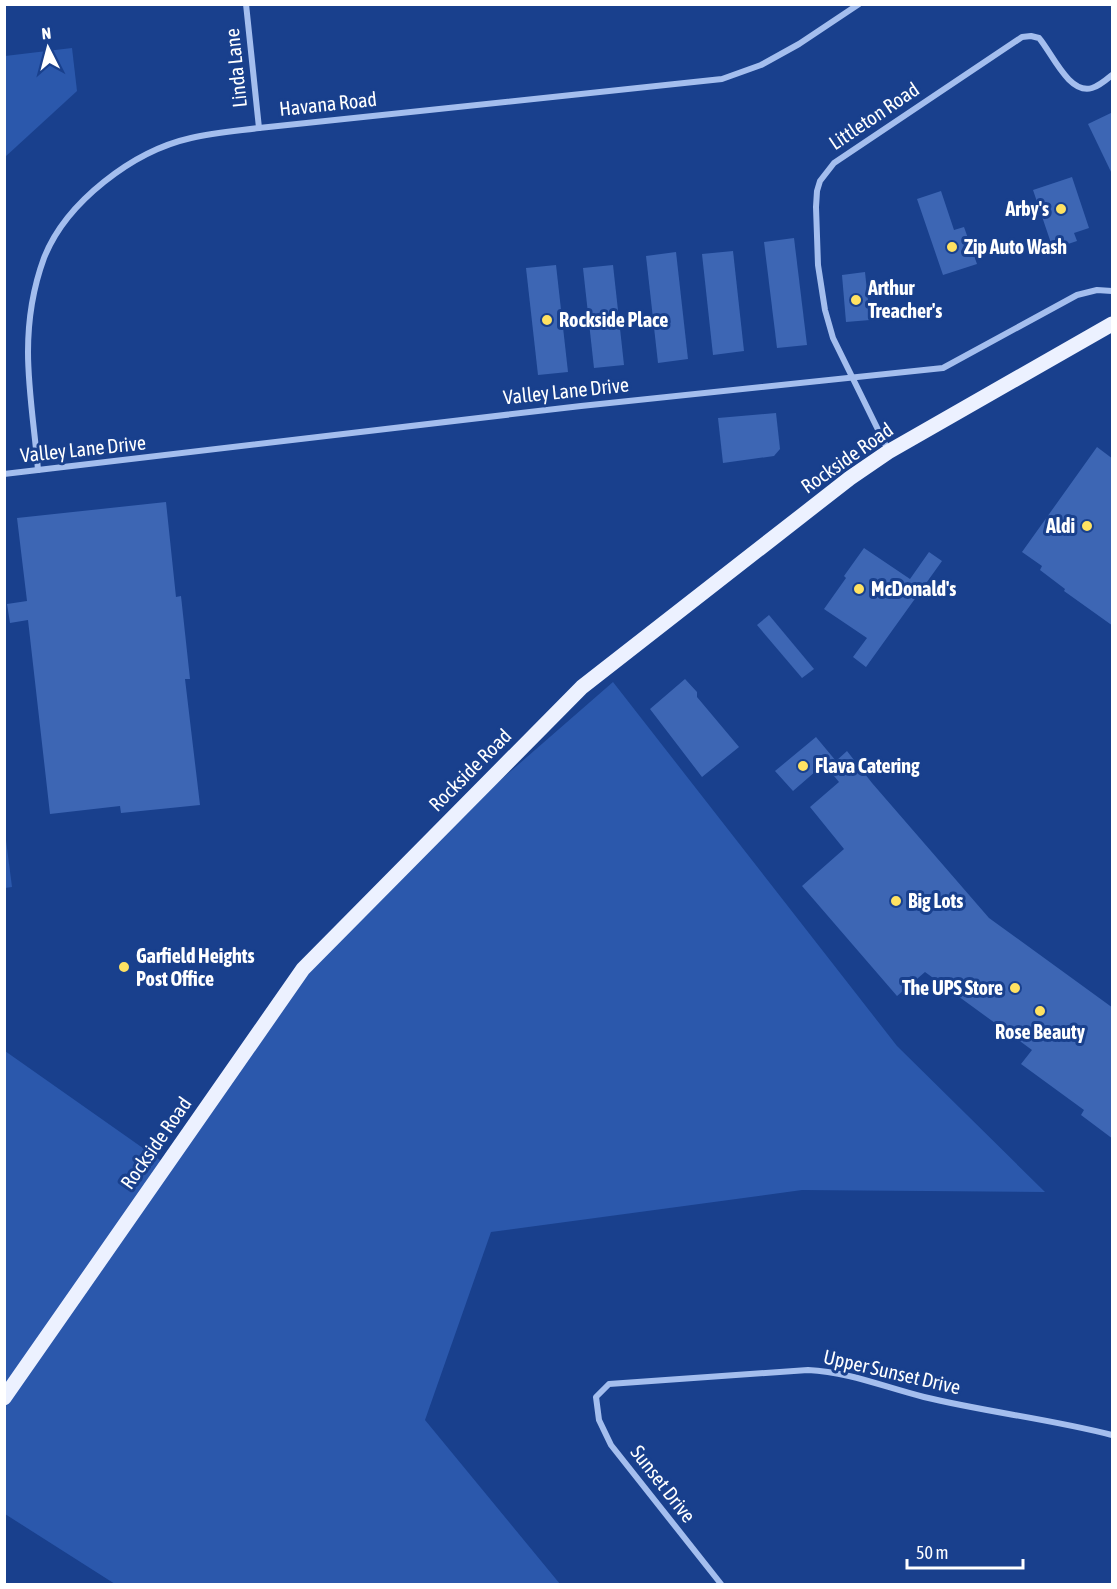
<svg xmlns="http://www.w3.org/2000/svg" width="1117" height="1589" font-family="'Asap Condensed',sans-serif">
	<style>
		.green { fill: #2b58ac }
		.building { fill: #3d66b4 }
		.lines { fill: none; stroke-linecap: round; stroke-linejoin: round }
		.street { stroke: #a4beee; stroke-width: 6 }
		.primary { stroke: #ecf1ff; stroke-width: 15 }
		.poi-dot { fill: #ffe262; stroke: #19408d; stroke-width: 2 }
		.labels { text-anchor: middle; stroke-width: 6; stroke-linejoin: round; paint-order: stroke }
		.street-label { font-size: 20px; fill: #fff; stroke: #19408d }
		.poi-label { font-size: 20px; font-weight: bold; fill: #fff; stroke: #19408d; text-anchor: start }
	</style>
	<rect width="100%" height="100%" fill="#19408d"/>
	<g class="green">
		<path d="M72,48L77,91L5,157V56Z"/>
		<path d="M613,682L897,1046L1045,1192L802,1190L491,1232L425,1420L560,1584H115L5,1514V1051L167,1165L303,969L426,845Z"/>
		<path d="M4,825L12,887L5,888H4Z"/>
	</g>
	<g class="building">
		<path d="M1113,112V176L1088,124Z"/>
		<path d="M1072,177L1089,228L1074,233L1077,241L1053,249L1033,190Z"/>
		<path d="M941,191L954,230L964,227L977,264L943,275L917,199Z"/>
		<path d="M794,238L807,345L777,348L764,242Z"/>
		<path d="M733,251L744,351L713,355L702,254Z"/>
		<path d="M676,252L688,359L658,363L646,256Z"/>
		<path d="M556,265L568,372L538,375L526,268Z"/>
		<path d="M613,265L624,365L594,368L583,268Z"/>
		<path d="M865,272L870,320L846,322L842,275Z"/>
		<path d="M776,413L780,449L774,456L723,463L718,418Z"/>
		<path d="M1097,447L1113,459V626L1064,591L1065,589L1040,570L1042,566L1022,552Z"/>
		<path d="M166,502L176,597L181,596L190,679H185L200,805L121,813L120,806L50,814L28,620L10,623L7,604L27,601L17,518Z"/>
		<path d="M864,548L910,579L929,552L942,561L866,667L853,657L867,638L824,609L846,578L844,576Z"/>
		<path d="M769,615L814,669L802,678L757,625Z"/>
		<path d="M685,679L697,692V697L739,747L702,777L650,709Z"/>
		<path d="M816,737L836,761L847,751L872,783L989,918L1113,1008V1139L1081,1115L1084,1110L1021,1064L1032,1050L925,972L897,996L802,886L844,849L810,807L839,782L824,764L793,791L775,771Z"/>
	</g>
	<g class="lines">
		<g class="street">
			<path d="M246,4L259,128"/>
			<path d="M888,450L833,338L825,310L818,265L816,207L817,191L820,181L834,163L1022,37L1031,36L1039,38C1052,53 1069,95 1092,88C1099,86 1106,80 1112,75"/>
			<path d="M38,470C35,432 28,391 28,352C28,321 33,288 44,258C66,202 133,151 191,138C213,133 236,131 259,128L722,79L761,65L799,44L859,4"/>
			<path d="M4,474L581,406L943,368L1077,295L1097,290L1112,291"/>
			<path d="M721,1584L611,1445L599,1420L596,1397L609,1384L808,1370C849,1372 884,1387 924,1397C986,1412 1050,1419 1112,1435"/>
		</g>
		<path class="primary" d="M4,1398L303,969L582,687L850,478L888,452L1112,324"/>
	</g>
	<g class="poi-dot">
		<circle cx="1061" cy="209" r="6"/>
		<circle cx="952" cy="247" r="6"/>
		<circle cx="856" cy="300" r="6"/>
		<circle cx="547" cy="320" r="6"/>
		<circle cx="1087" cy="526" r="6"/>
		<circle cx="859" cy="589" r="6"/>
		<circle cx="803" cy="766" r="6"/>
		<circle cx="896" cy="901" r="6"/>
		<circle cx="124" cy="967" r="6"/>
		<circle cx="1015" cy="988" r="6"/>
		<circle cx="1040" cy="1011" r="6"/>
	</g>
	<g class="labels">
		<g class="street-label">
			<text transform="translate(236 68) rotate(-96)" y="7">Linda Lane</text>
			<text transform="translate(328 104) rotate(-6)" y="7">Havana Road</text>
			<text transform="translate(874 116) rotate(-34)" y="7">Littleton Road</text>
			<text transform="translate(566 391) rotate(-6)" y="7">Valley Lane Drive</text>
			<text transform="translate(83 449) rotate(-6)" y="7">Valley Lane Drive</text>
			<text transform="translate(847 458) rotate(-35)" y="7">Rockside Road</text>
			<text transform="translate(470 770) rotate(-45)" y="7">Rockside Road</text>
			<text transform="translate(156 1143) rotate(-55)" y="7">Rockside Road</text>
			<text transform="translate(892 1372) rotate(13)" y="7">Upper Sunset Drive</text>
			<text transform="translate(663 1484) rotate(52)" y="7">Sunset Drive</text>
		</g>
		<g class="poi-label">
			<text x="1049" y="216" text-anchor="end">Arby's</text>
			<text x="964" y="254">Zip Auto Wash</text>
			<text x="868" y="295">Arthur<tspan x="868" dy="23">Treacher's</tspan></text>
			<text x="559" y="327">Rockside Place</text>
			<text x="1075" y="533" text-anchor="end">Aldi</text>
			<text x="871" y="596">McDonald's</text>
			<text x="815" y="773">Flava Catering</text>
			<text x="908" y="908">Big Lots</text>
			<text x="136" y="963">Garfield Heights<tspan x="136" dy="23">Post Office</tspan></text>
			<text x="1003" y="995" text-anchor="end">The UPS Store</text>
			<text x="1040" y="1039" text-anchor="middle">Rose Beauty</text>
		</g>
	</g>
	<rect width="1117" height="1589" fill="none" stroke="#ffffff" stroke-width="12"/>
	<g transform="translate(48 48) rotate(354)" stroke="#19408d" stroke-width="4.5" paint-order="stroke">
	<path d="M0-4.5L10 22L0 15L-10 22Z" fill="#ffffff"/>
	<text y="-9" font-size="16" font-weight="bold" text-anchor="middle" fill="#ffffff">N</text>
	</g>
	<path d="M907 1559v9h116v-9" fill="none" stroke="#ffffff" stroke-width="3"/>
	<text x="916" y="1559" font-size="18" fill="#ffffff" stroke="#19408d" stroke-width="4.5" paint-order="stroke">50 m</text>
</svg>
